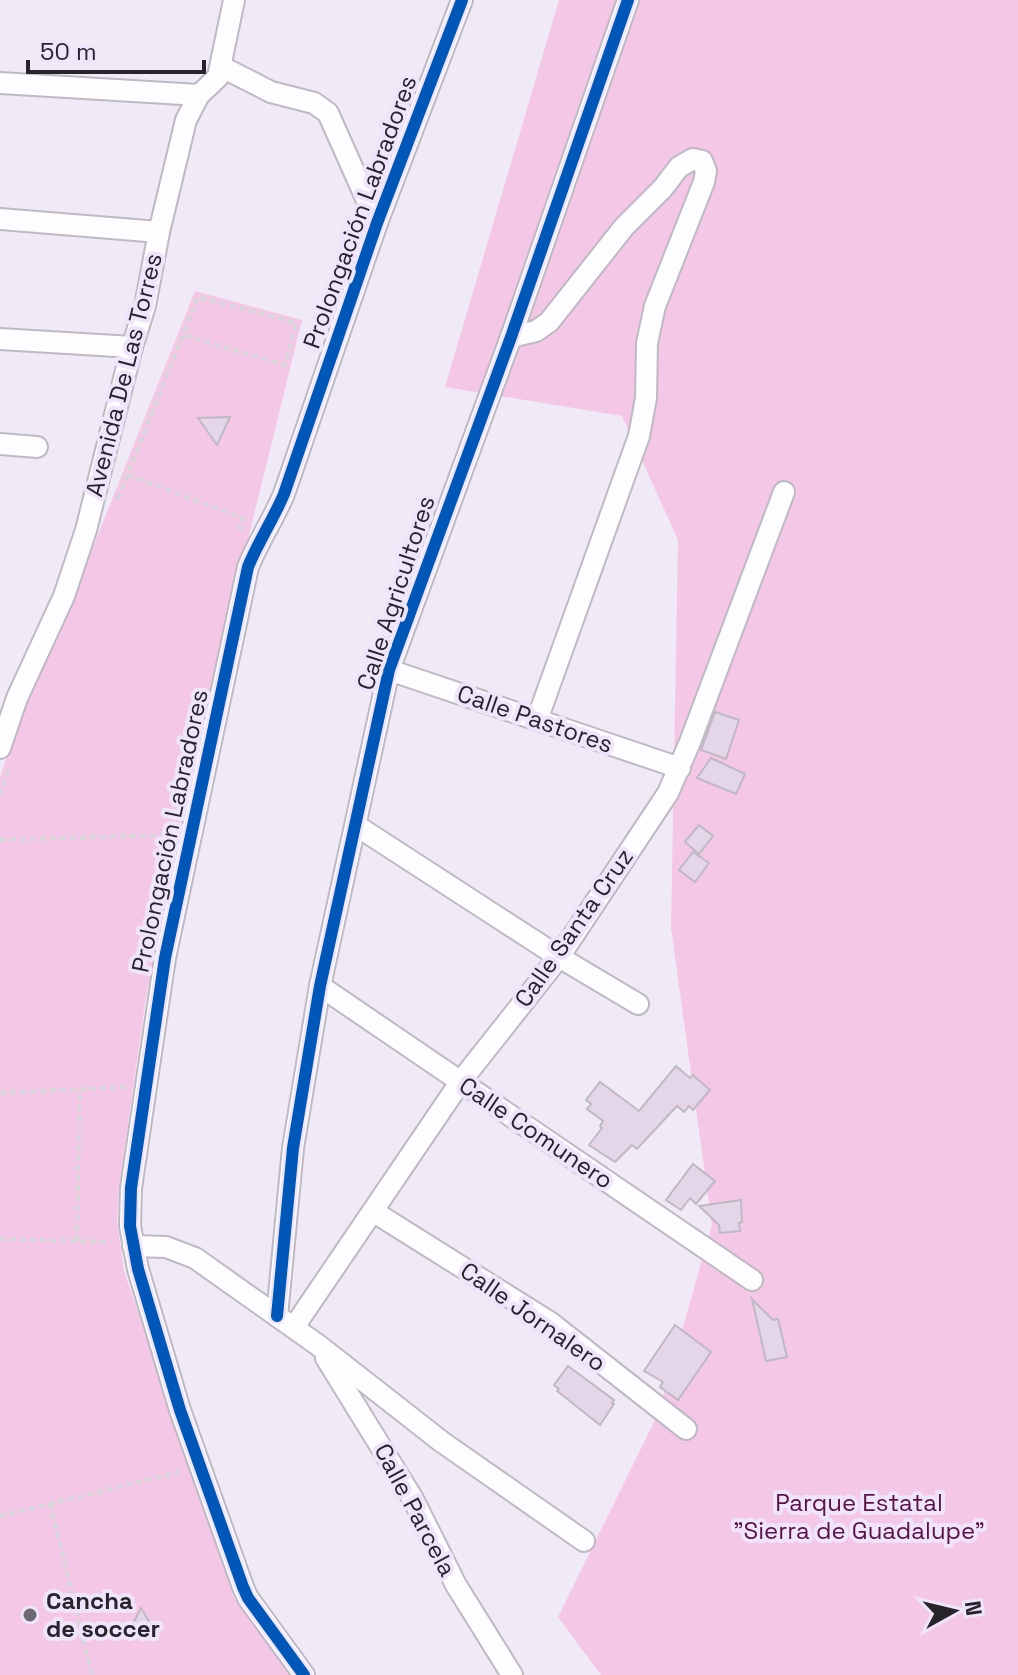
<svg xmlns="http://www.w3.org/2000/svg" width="1018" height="1675" font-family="'Space Grotesk',sans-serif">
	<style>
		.green { fill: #f5c7e7 }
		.building { fill: #e5d5e9; stroke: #bfb9c2; stroke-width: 2 }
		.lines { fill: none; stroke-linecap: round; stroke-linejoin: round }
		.minor-casing { stroke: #beb9c2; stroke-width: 24 }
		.path { stroke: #d6d5d8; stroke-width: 4; stroke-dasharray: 6 4; stroke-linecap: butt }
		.minor { stroke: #fdfcfe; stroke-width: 20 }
		.cycleway-casing { stroke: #efe5fb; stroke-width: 17 }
		.cycleway { stroke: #0057b8; stroke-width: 12 }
		.poi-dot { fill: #6d6972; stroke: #efe5fb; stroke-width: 3 }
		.labels { text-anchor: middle; stroke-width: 8; stroke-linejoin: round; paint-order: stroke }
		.street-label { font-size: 24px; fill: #27242b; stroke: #efe5fb }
		.park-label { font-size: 24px; fill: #5b1146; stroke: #efe5fb }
		.poi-label { font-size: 24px; font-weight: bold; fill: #27242b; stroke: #efe5fb; text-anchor: start }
	</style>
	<rect width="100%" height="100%" fill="#f0eaf6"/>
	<g class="green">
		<path d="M559,0H1018V1675H601L558,1617L658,1414L712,1225L671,928L678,540L622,416L445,387Z"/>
		<path d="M195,291L302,320L188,783L146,997L119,1186L117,1221L124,1271L234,1598L290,1675H0V777L25,704L90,555Z"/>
	</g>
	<g class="building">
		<path d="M230,417L217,445L198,418Z"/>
		<path d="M715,712L739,720L726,759L701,750Z"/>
		<path d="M711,758L745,774L736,794L697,778Z"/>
		<path d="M699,825L713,836L699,854L685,842Z"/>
		<path d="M693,852L709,863L695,882L679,870Z"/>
		<path d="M676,1066L690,1078L693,1075L710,1090L693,1110L689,1106L684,1112L677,1106L637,1149L632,1145L615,1162L589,1145L602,1128L600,1126L603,1121L587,1109L591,1104L586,1100L600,1082L639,1111Z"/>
		<path d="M693,1164L715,1181L696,1204L690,1198L681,1210L666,1200Z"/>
		<path d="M741,1200L742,1222L739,1223L740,1231L720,1233L719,1225L699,1206Z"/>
		<path d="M752,1299L773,1320L778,1319L787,1357L766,1361Z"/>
		<path d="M675,1325L711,1352L678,1400L660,1387L663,1382L644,1371Z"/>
		<path d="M568,1366L614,1400L612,1403L614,1404L600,1425L557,1391L559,1389L554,1385Z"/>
		<path d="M141,1608L157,1635L126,1637Z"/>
	</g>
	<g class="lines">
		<defs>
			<g id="minor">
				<path d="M222,67L271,92L314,103L328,113L377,223"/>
				<path d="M0,83L199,95"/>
				<path d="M0,219L159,232"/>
				<path d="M511,337L536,331L549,322L624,227L663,188L679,167L693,159L702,161L706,171L704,182L655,306L647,343L646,398L639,436L537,720"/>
				<path d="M0,339L132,347"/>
				<path d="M0,444L37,447"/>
				<path d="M389,670L680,768"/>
				<path d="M0,748L17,698L64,596L86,530L132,347L145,306L159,232L186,120L199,95L218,77L234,0"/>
				<path d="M357,826L559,957L638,1004"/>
				<path d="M320,986L752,1280"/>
				<path d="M374,1212L551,1323L686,1429"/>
				<path d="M133,1246L166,1247L195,1258L318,1345L442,1442L584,1541"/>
				<path d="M277,1316L293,1148L320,986L389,670L511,337L628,0"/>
				<path d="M294,1327L461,1081L559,957L668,793L690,742L784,492"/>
				<path d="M326,1358L413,1499L456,1585L512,1675"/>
				<path d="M304,1675L248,1598L243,1587L180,1410L138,1269L130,1226L131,1188L165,958L248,567C258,542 273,520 284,494L377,223L462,0"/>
			</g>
		</defs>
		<use href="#minor" class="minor-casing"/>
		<g class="path">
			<path d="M128,475L243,518L240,530"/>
			<path d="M118,499L198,297L296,323L285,365L183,335"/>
			<path d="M0,795L10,767"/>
			<path d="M0,840L170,835"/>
			<path d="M0,1093L126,1087"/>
			<path d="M0,1239L111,1242"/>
			<path d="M77,1241L80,1089"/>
			<path d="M50,1503L92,1675"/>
			<path d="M0,1516L180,1472"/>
		</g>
		<use href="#minor" class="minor"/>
		<defs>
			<g id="cycleway">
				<path d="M277,1316L293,1148L320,986L389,670L511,337L628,0"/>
				<path d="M304,1675L248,1598L243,1587L180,1410L138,1269L130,1226L131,1188L165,958L248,567C258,542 273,520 284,494L377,223L462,0"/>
			</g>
		</defs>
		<use href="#cycleway" class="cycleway-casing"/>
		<use href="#cycleway" class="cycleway"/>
	</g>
	<circle class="poi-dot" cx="30" cy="1615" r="8"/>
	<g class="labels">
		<g class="street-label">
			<text transform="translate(360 212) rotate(-70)" y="8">Prolongación Labradores</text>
			<text transform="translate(124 375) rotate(-76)" y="8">Avenida De Las Torres</text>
			<text transform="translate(396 593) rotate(-72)" y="8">Calle Agricultores</text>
			<text transform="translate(535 719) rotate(19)" y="8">Calle Pastores</text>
			<text transform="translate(170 831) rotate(-78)" y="8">Prolongación Labradores</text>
			<text transform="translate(574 928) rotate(-55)" y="8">Calle Santa Cruz</text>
			<text transform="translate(536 1133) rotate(34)" y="8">Calle Comunero</text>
			<text transform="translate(533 1317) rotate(35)" y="8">Calle Jornalero</text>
			<text transform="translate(415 1510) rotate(62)" y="8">Calle Parcela</text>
		</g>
		<g class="park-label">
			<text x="859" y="1511">Parque Estatal<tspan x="859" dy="28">"Sierra de Guadalupe"</tspan></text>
		</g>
		<g class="poi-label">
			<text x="46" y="1609">Cancha<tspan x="46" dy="28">de soccer</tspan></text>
		</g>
	</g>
	<g transform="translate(954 1611) rotate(82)" stroke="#efe5fb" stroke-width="6" paint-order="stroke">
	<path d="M0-6L14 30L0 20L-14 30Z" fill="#27242b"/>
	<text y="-12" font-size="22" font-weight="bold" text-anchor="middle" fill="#27242b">N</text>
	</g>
	<path d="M28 60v12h176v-12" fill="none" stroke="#27242b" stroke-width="4"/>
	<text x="40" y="60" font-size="24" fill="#27242b" stroke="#efe5fb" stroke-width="6" paint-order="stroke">50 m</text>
</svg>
